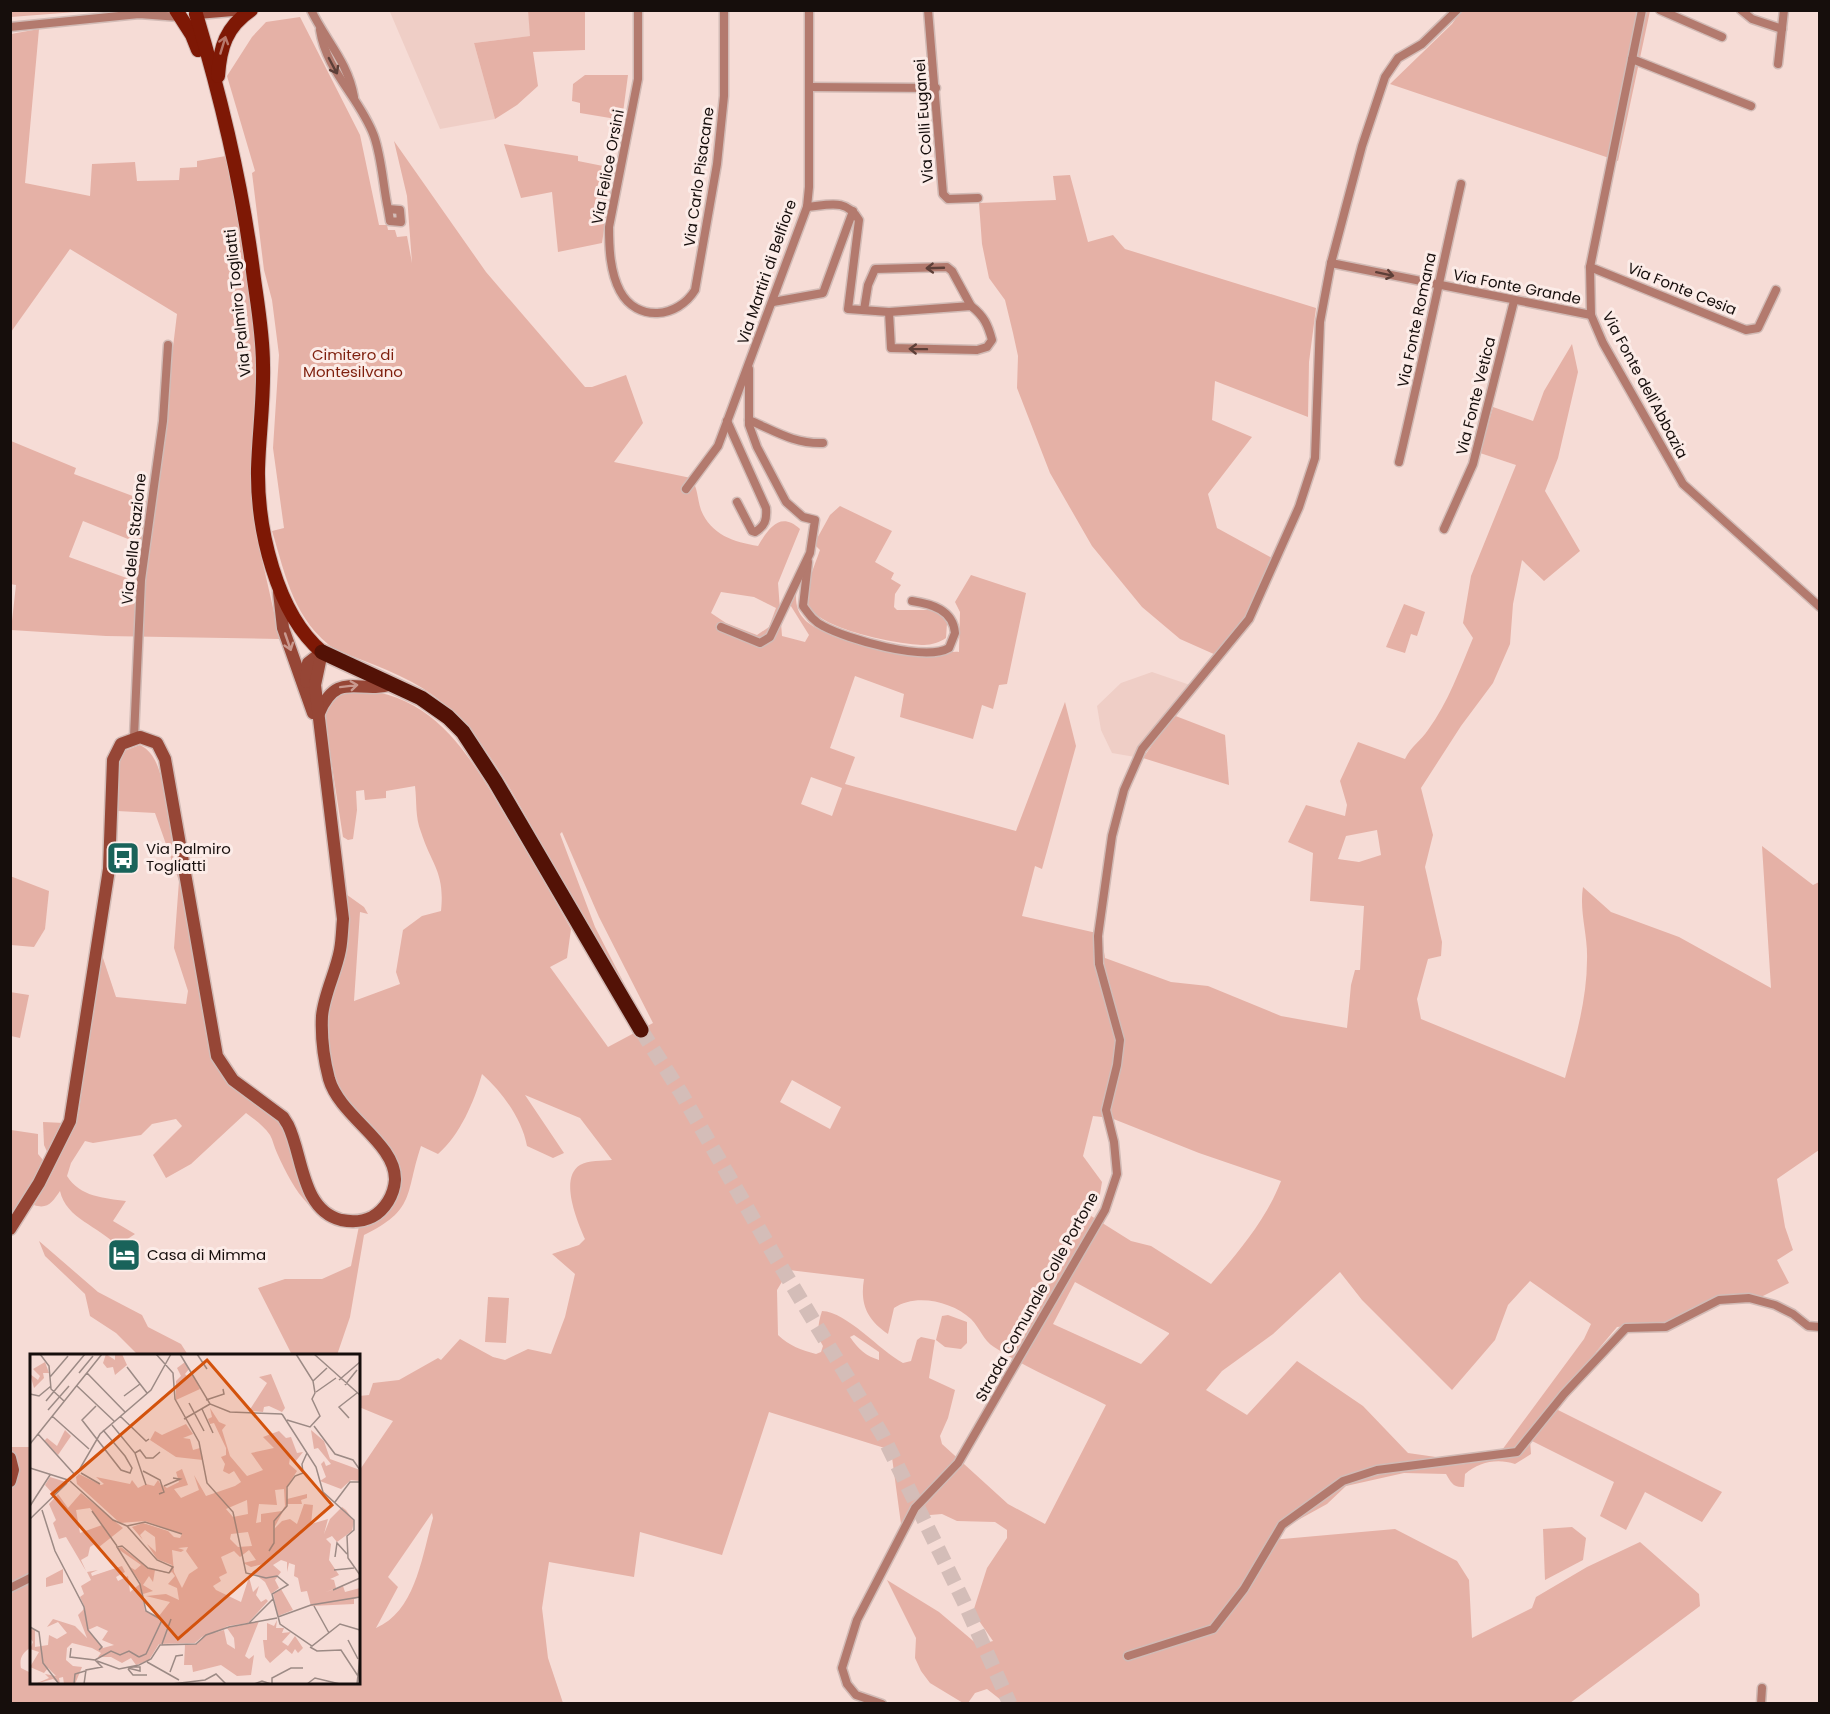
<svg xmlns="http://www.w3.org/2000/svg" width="1830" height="1714" font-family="Poppins,sans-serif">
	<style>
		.built { fill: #efcec6 }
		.green { fill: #e5b1a6; fill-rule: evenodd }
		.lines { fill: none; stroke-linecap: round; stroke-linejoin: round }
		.highway-tunnel { stroke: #d4bdb8; stroke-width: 15; stroke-dasharray: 15 8; stroke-linecap: butt }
		.street-casing { stroke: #d2bbb6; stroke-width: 11 }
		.secondary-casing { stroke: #d2bbb6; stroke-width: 15 }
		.primary-casing { stroke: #d2bbb6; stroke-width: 16 }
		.highway-casing { stroke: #d2bbb6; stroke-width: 18 }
		.street { stroke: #b37a6e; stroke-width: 8 }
		.secondary { stroke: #964636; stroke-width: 12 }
		.primary { stroke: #7e1805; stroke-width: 14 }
		.highway { stroke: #531206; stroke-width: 15 }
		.oneway { stroke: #b7776b }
		.oneway2 { stroke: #5d3f38 }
		.oneway3 { stroke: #c9998f }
		.labels { text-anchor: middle; stroke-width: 6; stroke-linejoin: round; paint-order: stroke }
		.street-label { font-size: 15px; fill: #160e0c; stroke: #fcece8 }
		.park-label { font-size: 15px; fill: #7e1f0d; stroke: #fcece8 }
		.poi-label { font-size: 15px; fill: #160e0c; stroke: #fcece8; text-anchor: start }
		.inset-road { fill: none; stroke: #9c8a85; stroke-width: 1.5 }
		.view { fill: #d3520c; fill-opacity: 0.15; stroke: #d3520c; stroke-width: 3 }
		.inset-edge { fill: none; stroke: #160e0c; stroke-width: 3 }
	</style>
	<rect width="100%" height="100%" fill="#f6dcd6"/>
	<g class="built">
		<path d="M393,10L528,11L531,36L474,43L495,119L440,129L390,12Z"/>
		<path d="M1152,672L1190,685L1152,730L1135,757L1112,753L1101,730L1097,706L1121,683Z"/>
	</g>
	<g class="green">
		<path d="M11,10H89V11L11,17Z"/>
		<path d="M528,11H585V50L533,52L538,86L517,105L495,119L474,43L530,36Z"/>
		<path d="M1461,11H1650L1618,161L1390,84L1452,24Z"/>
		<path d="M300,17L360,135L379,225H387L388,230H395L397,237L407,236L412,263L407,196L394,141L486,272L585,387H592L626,375L643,423L614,462L691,478C698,488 697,498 701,510C711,535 734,542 758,546C769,528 780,511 800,529L778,583L782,636L805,642L809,635L789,603L798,581C795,596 794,609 805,620C822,638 902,656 928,656C939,656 948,651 959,652L960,612L955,602L971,575L1026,593L1007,684L999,685L993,709L982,705L973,739L900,717L904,694L855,676L830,748L855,757L845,784L1016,831L1065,702L1076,746L1042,869L1035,866L1022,916L1101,934L1105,958L1171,982L1208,986L1281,1016L1347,1028L1351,985L1355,970H1360L1364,906L1310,901L1313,853L1288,842L1306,805L1345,816L1347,805L1340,781L1358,742L1405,759C1411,746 1421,741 1428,730C1448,703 1460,669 1473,638L1463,623L1471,576L1516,465L1480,453L1493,407L1533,421L1544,391L1572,344L1578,372L1558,458L1545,491L1580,551L1544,581L1522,560L1513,604L1510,644L1493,683L1461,726L1421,788L1433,835L1425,867L1442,942L1441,956L1428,959L1417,999L1421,1019L1565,1078C1575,1040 1587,1000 1587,960C1588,935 1579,912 1583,887L1611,912L1679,937L1771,988L1762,846L1813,885L1819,882V1150L1777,1179L1785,1227L1793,1250L1777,1260L1789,1283L1749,1303L1722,1304L1669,1330L1638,1325L1617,1327L1596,1352L1592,1368L1556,1409L1722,1492L1702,1522L1645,1492L1626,1530L1600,1516L1614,1482L1530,1440L1531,1454L1515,1464C1497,1458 1479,1462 1465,1474L1464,1487C1453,1488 1451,1482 1446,1474L1404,1473L1346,1486L1327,1504L1289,1525L1271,1540L1395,1529L1457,1561L1469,1580L1472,1638L1532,1608L1536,1597L1587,1567L1640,1542L1699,1594L1700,1606L1570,1703L1006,1704L987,1689L975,1693L968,1703H963L930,1683L921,1671L915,1658L916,1638L887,1580L939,1612L978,1645L993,1641L973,1612L987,1568L1007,1538V1530L995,1522L957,1521L942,1514L918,1516L901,1524L891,1450L769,1412L722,1555L640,1532L634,1577L549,1562L542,1608L548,1658L563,1703L11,1704L10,1447H31V1647C23,1653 19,1657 21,1668L31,1673L32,1682H358L359,1471L393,1421L359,1407V1396L369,1395L373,1383L399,1380L438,1358L441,1360L460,1339L493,1357L505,1360L528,1349L551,1354L565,1317L575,1274L552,1254L579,1245L585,1239C577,1221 559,1178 580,1165C588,1160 603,1161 612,1160L580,1118L525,1095L564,1153L553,1158L527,1146C522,1119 503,1093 482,1074C474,1102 460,1135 438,1154L421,1146C405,1194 416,1210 364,1235L350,1317L337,1355H292L258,1288L285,1279H322L351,1266L359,1226C313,1223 295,1193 277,1153C274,1147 273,1140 270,1135C264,1126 254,1119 246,1113L191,1164L166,1178L153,1155L182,1126L176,1119L152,1124L141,1135L93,1143L85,1141L71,1163L67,1176C80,1197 104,1198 126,1201L113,1221L135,1234L117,1246C99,1226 66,1219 60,1191C53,1201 48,1210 34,1205L53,1171L79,1111L100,949L116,997L186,1004L188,991L174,948L179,881L155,813L117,811L118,762L124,751L140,745C160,755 161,781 167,801L214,1056L281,1119L318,1208L359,1226L399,1182C378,1150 345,1111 334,1076C317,1024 336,946 343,892L364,907L368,914L360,912L354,1001L400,984L396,972L403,930L422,916L441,911C445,872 432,866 421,832C415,817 417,802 415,786L386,791V798L365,800L364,790L356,791L357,810L353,839L348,840L343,837L324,715L325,705L342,689C433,687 468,753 509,822C530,857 551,893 571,929L567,958L550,967L608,1047L653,1023L599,917L562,832L560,834L595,927L645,1024C612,966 578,908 545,850C514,797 485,734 434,696C406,675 369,663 336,650C294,621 286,577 272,531L284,528L273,448L279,355L272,300L264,270L252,173L255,171L227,76L252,37L266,22ZM721,592L754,597L776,608L769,627L757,635L726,623L711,613ZM811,777L842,788L832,816L801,804ZM1377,830L1381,855L1359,862L1338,859L1346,836ZM792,1080L841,1107L830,1129L780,1102ZM1093,1116L1111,1118L1199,1153L1281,1181C1266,1220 1238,1252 1211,1284L1151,1246L1131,1241L1088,1214L1100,1194L1102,1182L1083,1156ZM789,1270L864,1279C860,1303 866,1319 888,1334L894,1308C915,1293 952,1301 971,1319C980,1328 983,1340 994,1347C1029,1370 1069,1386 1106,1405L1045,1524L1008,1504L942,1444L940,1436L948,1418L955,1390L929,1378L935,1340L921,1337L917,1340L911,1361L903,1363C879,1350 847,1312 822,1311C818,1323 816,1335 823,1346L821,1352L816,1354C802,1350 789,1346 778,1335L777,1290ZM1340,1272L1362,1300L1452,1390L1495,1340L1508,1305L1530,1281L1591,1324L1584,1339L1502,1450L1450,1459L1408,1453L1363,1406L1297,1361L1247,1415L1206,1390L1222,1371L1273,1334ZM1075,1282L1169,1333V1334L1141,1364L1053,1324ZM854,1335L879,1352V1360C866,1356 858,1349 850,1337ZM432,1513L433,1518C422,1555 416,1611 376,1628L398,1587L388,1577Z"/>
		<path d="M39,29L25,183L90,196L92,164L135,162L137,181L179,180L180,168L197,167V161L226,156L238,212L259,364L252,486L255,528L280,639L106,636L11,630L16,585L10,584L11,441L76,468L74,474L154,504L177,314L70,249L11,332V34ZM83,521L148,547L143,584L69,557Z"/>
		<path d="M585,75H628L622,120L580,113V103L572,101L573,84Z"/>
		<path d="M504,144L578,156V161L613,168L602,243L558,252L552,192L521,198Z"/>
		<path d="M1070,175L1088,242L1113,235L1125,249L1316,308L1309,362L1308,417L1215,381L1212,420L1252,437L1208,494L1217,528L1272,558L1246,617L1216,655L1180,639L1142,607L1092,546L1050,473L1017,388L1018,356L1013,333L1005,300L989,278L982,244L979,203L1056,200L1053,176Z"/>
		<path d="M840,506L892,531L875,562L894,573L891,579L901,585L895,594L894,607L897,610H938L947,623L946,638C940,642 932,645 924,645C900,645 815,629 807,603C803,592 816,562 820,550L814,544L830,515Z"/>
		<path d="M1404,604L1425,612L1417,636L1411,634L1405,653L1386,647Z"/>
		<path d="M1173,715L1225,735L1229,785L1143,758Z"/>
		<path d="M10,876L49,891L45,929L34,947L11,945Z"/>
		<path d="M10,992L29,995L20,1038L11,1036Z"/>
		<path d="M43,1122L64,1123L49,1156L44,1145Z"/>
		<path d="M11,1130L38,1134V1154L43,1160L11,1224Z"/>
		<path d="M39,1241L98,1292L142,1315L148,1327L181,1344L188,1355H138L116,1333L90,1316L85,1294L45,1256Z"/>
		<path d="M488,1297L509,1298L506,1343L485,1342Z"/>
		<path d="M948,1315L967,1322V1343L961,1349L945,1347L936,1340L942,1316Z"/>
		<path d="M1572,1527L1586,1538L1583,1560L1545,1580L1543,1529Z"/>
	</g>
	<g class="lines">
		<path class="highway-tunnel" d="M641,1030L681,1093L777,1260L883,1436L964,1602L1010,1704"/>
		<defs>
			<g id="street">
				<path d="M311,10C326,41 348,62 354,97"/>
				<path d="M638,10V79L609,227C609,248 610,272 620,291C637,323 678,318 695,290L717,164L724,96V10"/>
				<path d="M928,10L943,194L948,199L978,198"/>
				<path d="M1642,10L1590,267L1591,315L1603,343L1683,484L1820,607"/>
				<path d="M1660,10L1722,37"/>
				<path d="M1741,10L1752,19L1782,29"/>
				<path d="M10,27L139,14L179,17"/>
				<path d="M320,30C326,71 360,98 374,136C382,159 383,186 388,209L390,221L401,222L400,210L388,209"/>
				<path d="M1632,59L1751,106"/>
				<path d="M1778,64L1784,10"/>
				<path d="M810,87L936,88"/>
				<path d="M807,207C829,205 846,198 859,220L848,309L889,312L971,306C984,316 988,325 992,340L987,347L977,350L891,348L889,312"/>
				<path d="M1331,263L1591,315"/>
				<path d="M1590,267L1746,330L1758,328L1776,290"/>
				<path d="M773,302L823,293L853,211"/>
				<path d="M864,310L868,285L875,269L947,267L952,271L971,306"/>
				<path d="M749,420C775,431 794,444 823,443"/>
				<path d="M727,421L766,508C767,520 765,526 755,532L752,531L737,502"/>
				<path d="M1399,462C1421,369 1440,277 1461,184"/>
				<path d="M686,489L718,446L807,207L809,187V10"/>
				<path d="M1444,529L1473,464L1514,301"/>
				<path d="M808,562L803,606C809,614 814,622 823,626C847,639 925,662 949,648L955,633C953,610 932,604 912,601"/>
				<path d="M721,627L760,643L770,637L810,553L815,520L803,517L786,502L757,447L749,425V369"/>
				<path d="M134,737L141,580L163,421L168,345"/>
				<path d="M10,1588L32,1577"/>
				<path d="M1128,1656L1213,1629L1244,1589L1282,1525L1343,1481L1377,1470L1517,1452L1564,1394L1626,1328L1666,1327L1719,1300L1749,1298L1775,1305L1793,1314L1808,1326L1820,1327"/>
				<path d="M882,1704L856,1695L847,1684L842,1668L857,1620L915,1508L958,1463L1013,1368L1105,1210L1117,1174L1114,1142L1106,1110L1117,1065L1120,1040L1099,964L1098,936L1112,836L1124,790L1142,749L1249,619L1299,507L1315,458L1320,322L1331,263L1362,146L1385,77L1398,58L1422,44L1457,10"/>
				<path d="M1761,1704L1762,1688"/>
			</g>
			<g id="secondary">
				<path d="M197,13L233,10"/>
				<path d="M279,592L283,628L313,713"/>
				<path d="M306,682L308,663L322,652"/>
				<path d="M319,713C338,669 359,695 392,684"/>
				<path d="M10,1229L39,1183L70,1121L109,869L113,760L121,744L140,737L157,743L165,759L217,1056L233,1080L283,1117L288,1125C303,1155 301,1210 341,1220C351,1222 362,1222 372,1217C385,1210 394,1195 395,1180C396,1143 340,1117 329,1079C324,1060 321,1036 322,1016C324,994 336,972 340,950C342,940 342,929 343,919L315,685L322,652"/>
				<path d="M10,1458L13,1470L10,1481"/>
			</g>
			<g id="primary">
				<path d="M176,10L192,35L198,50"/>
				<path d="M196,14C222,101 243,189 254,279C258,307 263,336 263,365C264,400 259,434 258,469C257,528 276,613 322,652"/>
				<path d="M218,76C220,47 226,27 251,10"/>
			</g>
			<path id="highway" d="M322,652L421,698L448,717L463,732L495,781L641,1030"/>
		</defs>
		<use href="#street" class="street-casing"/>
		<use href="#secondary" class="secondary-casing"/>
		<use href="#primary" class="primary-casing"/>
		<use href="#highway" class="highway-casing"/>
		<use href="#street" class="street"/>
		<use href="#secondary" class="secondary"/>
		<use href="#primary" class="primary"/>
		<use href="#highway" class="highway"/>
	</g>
	<defs><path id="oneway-shaft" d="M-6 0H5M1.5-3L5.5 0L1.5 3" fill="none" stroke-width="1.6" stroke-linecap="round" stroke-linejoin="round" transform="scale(1.5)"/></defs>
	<use class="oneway" href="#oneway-shaft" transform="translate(223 45) rotate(-73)"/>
	<g class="oneway2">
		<use href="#oneway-shaft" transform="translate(333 66) rotate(62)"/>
		<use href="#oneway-shaft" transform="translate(935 268) rotate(178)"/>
		<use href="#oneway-shaft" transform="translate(1385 274) rotate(12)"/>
		<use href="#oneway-shaft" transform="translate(918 349) rotate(-179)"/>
	</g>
	<g class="oneway3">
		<use href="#oneway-shaft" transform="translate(288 642) rotate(71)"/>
		<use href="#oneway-shaft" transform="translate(349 686) rotate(-7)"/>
	</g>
	<defs>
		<symbol id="bus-square" viewBox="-11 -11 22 22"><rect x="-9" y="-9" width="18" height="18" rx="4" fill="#19635a" stroke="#fcece8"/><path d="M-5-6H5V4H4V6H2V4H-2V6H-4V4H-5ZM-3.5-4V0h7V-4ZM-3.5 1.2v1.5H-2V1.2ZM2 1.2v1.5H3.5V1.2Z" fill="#fff"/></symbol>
		<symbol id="hotel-square" viewBox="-11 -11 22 22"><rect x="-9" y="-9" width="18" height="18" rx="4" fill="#19635a" stroke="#fcece8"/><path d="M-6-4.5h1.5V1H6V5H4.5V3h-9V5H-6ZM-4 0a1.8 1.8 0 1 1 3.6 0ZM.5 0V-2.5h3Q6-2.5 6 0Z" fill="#fff"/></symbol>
	</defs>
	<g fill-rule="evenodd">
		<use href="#bus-square" x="104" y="839" width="38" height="38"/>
		<use href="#hotel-square" x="105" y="1236" width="38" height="38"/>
	</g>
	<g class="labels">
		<g class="street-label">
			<text transform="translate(924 121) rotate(-94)" y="5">Via Colli Euganei</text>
			<text transform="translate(608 167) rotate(-79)" y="5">Via Felice Orsini</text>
			<text transform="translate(699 177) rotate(-82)" y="5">Via Carlo Pisacane</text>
			<text transform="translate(767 272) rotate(-71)" y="5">Via Martiri di Belfiore</text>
			<text transform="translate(1517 287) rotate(11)" y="5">Via Fonte Grande</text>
			<text transform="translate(1682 289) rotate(22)" y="5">Via Fonte Cesia</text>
			<text transform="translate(238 303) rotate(-96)" y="5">Via Palmiro Togliatti</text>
			<text transform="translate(1417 320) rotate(-78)" y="5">Via Fonte Romana</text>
			<text transform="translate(1645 385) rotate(62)" y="5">Via Fonte dell'Abbazia</text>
			<text transform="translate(1476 396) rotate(-76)" y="5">Via Fonte Vetica</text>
			<text transform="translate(134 539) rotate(-84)" y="5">Via della Stazione</text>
			<text transform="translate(1037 1297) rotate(-61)" y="5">Strada Comunale Colle Portone</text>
		</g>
		<g class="park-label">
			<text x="353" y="360">Cimitero di<tspan x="353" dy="17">Montesilvano</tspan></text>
		</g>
		<g class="poi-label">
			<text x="146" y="854">Via Palmiro<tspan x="146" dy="17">Togliatti</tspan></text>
			<text x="147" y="1260">Casa di Mimma</text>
		</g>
	</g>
	<g transform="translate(30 1354)">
		<rect width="330" height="330" fill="#f6dcd6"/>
		<path d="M76,0L85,6V0H92L97,11L85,21L83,13L77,14L73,9ZM15,8L19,19H13L14,24L4,34L0,20L8,26L10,22L3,15ZM155,8L159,15L155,20L158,23L162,20L170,35L146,46V27L151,22L147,14ZM241,20L255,54L252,58L239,52L234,53L233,58L219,57L237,29L229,23ZM180,54L189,68L196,71L192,76L200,102L217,122L233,116L221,99L244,94L233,83L249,77L256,84L261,83L267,99L273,98L265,108L260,104L259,110L267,117L256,134L257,145L277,140V144L271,146L272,150H257L243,176L252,167L260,165L267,170L274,150L283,151L281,170L298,165L294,180L300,165L312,153L316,156L324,167L322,177L307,188L302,182L296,185L301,190L299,206L309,221L300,225L304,226L306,234L296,238L313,232L315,238L330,234V243L324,245V250L281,252L277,237L271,238L268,224L264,222L265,211L259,209L257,218V208L251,206L243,211L251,218L245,226L249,234L241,240L235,228L222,218L237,209L221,213L213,209L226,206L219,196L210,203L204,197L191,203L197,219L189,223L191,227L183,232L186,236L211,248L219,223L223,238L229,232L226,241L231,248L236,245L238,247L218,269L198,272L184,279L194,276L197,290L205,295L204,284L197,274L229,267L215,302L219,305L224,301L221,321L207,322L191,311L163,318L162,311H154L155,291L167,290L171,286L173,282L165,289L129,290L119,306L106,311L101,304L92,309L81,303H68L71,299L62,294L42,289L37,294L36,306L43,312L52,313L45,330H34L33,323L29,324L30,330L23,325L5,330L19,324L15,320L26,322L18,314L14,319L0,313L9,298L0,295L3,288L0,284V274L5,276V293L18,291L19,281L27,285L37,279L28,268L17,273L23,265L45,272L57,284L48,261L55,254L50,243L54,240L51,232L61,226L57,218L68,216L61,219L62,222L92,212L95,218L86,223L88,227L98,222L100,238L110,230L115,257L129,262L140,248L116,242L136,240L149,246L147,234L138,230L145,222L142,218L140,219H137L125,216L123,228L119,222L113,231L123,237L113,240L110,228L100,213L105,216L111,211L88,195L91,193L118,214L139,219L142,211L127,205L117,190L126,198L125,183L115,176L110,181L113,186L102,173L113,169L138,177L144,183L150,184L152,180L115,167L90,169L47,130L46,123L49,120L71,131L74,130L66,123L100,130L102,126L108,134L116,130L124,132L128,126L135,137L132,131L137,134L149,128L146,118L152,115L158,131L144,135L151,144L169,136L164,121L176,142L205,132L211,128L204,117L199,120L193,117L195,110L191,103L196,101V94L184,69L180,70L178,65L182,63ZM254,135L255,152L252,157L231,160V168L226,169L229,150L247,151L245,136ZM217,146L218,160L203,163L196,155ZM218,178L222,192L208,193L200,185L201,180ZM158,193L156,197L168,214L159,220L152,234L144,218L142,196L151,198L154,196L148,194ZM67,272L78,277L72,286L84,291L73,294L58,276ZM156,70L163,80L153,84L160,85L163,96L170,94L173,106L146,103L120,86L125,77L132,81ZM35,76L41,82L28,101L14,87L17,84L27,92ZM281,76L294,87L300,105L330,116V127L321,126L311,135L290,127L296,123L291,110L294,107L296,112L301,110L288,94L284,95ZM20,123L36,128L24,141L15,131ZM51,139L93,174L69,193L66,189L60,193L58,202L51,206L56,217L36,183L29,185L23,169L26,166L19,150L28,140L38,154ZM60,154L72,171L50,179L46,156ZM33,215V229L16,233V224ZM251,235L263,256L248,262L243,239ZM247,266L246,274H254L252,279L261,278L252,288L258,292L265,282L273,294L268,299L265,295L262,300L256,295L240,309L235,303L233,286H237V269L244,272Z" fill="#e5b1a6" fill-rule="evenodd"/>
		<path class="inset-road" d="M10,0L19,12L21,35L34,47M126,0L143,19L145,45L169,88L177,129L203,158L216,219L236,224L247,222L258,231L242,240L250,270L282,292L310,270L330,276M150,0L180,50L200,58L252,60M167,0L177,15M284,0L330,41M97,13L117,39M49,19L63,2M57,19L95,58M20,23L38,2M309,26L330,8M283,27L297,14M315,31L327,16M47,32L84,67M286,38L306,24M0,40L9,42L21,32M94,42L110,30M176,46L194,40L193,35M16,47L55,0M159,49L174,77M66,52L52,66L91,116L100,119L102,114L95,102L73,76M172,55L183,79M18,56L39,32M252,60L286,113L293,138L324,166V176L317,182L318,204L330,221M22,62L59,95M90,62L116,87L119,85M319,64L309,53L327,39M154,65L180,50M257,66L280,73L290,62L282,45L285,39L283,27L266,0M82,71L105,99L116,131M284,72L305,100L323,106L330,116M8,80L45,121M0,90L72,0M105,99L110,96L116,104H123L130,98M0,114L38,126M113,117L130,126L134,138L129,140M51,119L70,130M40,127L83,166L97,172M37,128L48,118L70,80L121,36L141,0M134,132L150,125L143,124M305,148L320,128H330M0,152L20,121M12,156L25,197L54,253L58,276L72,293L69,296M62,157L87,192M0,165L37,129M97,172L127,206L143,213L139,219L118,214L92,192L87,193L110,230L116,257L132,266L116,300L109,303M97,172L115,168L152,180M239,197L244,189V167L257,152V133L265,122L273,119L272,110L277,99M305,203L307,189L317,200M304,216L324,214M303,236L330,224M284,252L299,279M248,263L281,251L330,243M218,270L243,245M0,273L9,278L13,309L29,330M318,286L328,305M132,290L141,265M280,293L287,297L311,296L328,322M41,294L40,303L65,306L72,313L56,316L54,330M65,306L81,297L90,301L99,297L109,303M67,307L89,315L109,311L121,305L130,291L166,290L176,281L199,273L247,264M117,308L149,326M110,313V317L98,314L103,313ZM98,315L103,321H117M140,318L146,302L153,301M44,330L45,320L55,317M142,330L175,326L186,320L196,330M224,330L232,327L241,330M242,330V324L261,314H273M277,330L285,324L310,330M327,330L330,303"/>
		<path class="view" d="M177,6L302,151L148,285L22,140Z"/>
		<rect width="330" height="330" class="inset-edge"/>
	</g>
	<rect width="1830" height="1714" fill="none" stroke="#160e0c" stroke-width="24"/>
</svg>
